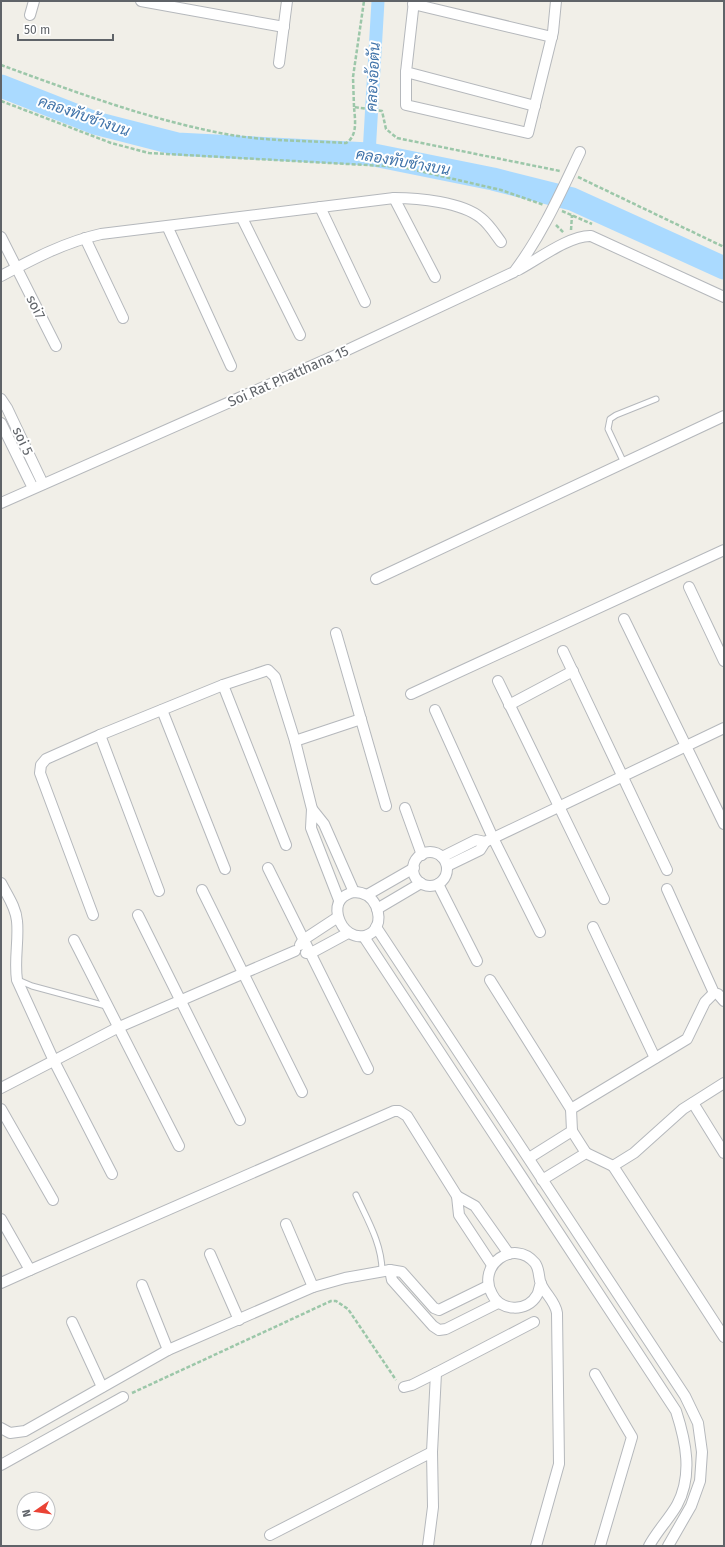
<svg xmlns="http://www.w3.org/2000/svg" width="725" height="1547" font-family="'Fira Sans',Sarabun,sans-serif">
	<style>
		.lines { fill: none; stroke-linecap: round; stroke-linejoin: round }
		.canal { stroke: #aadaff; stroke-width: 13 }
		.river { stroke: #aadaff; stroke-width: 23 }
		.lane-casing { stroke: #b5b8bc; stroke-width: 7 }
		.street-casing { stroke: #b5b8bc; stroke-width: 12 }
		.path { stroke: #9cc7a9; stroke-width: 2.5; stroke-dasharray: 4 2; stroke-linecap: butt }
		.lane { stroke: #fff; stroke-width: 5 }
		.street { stroke: #fff; stroke-width: 10 }
		.labels { text-anchor: middle; stroke-width: 4; stroke-linejoin: round; paint-order: stroke }
		.street-label { font-size: 14px; fill: #5f6368; stroke: #fff }
		.water-label { font-size: 15px; font-style: italic; fill: #4174aa; stroke: #fff }
	</style>
	<rect width="100%" height="100%" fill="#f1efe8"/>
	<g class="lines">
		<path class="canal" d="M369,154L378,1"/>
		<path class="river" d="M1,86L95,123L177,144L369,154L493,179L572,199L724,268"/>
		<defs>
			<g id="lane">
				<path d="M624,463L608,429L610,419L616,415L656,399"/>
				<path d="M18,980L32,986L106,1006"/>
				<path d="M356,1195C367,1219 382,1244 382,1271"/>
			</g>
			<g id="street">
				<path d="M141,1L284,27"/>
				<path d="M414,1L406,72L535,106"/>
				<path d="M413,4L552,37"/>
				<path d="M30,15L34,1"/>
				<path d="M279,63L287,1"/>
				<path d="M406,72V105L528,133L553,32L556,1"/>
				<path d="M394,198L435,277"/>
				<path d="M320,207L365,302"/>
				<path d="M242,218L300,335"/>
				<path d="M168,228L231,366"/>
				<path d="M1,237L56,346"/>
				<path d="M85,238L123,318"/>
				<path d="M518,270C537,260 570,235 591,236L724,297"/>
				<path d="M1,276C33,259 65,242 101,234L394,198C418,198 462,202 481,218C489,224 495,234 501,242"/>
				<path d="M1,399L7,408L43,484"/>
				<path d="M1,423L33,488"/>
				<path d="M1,503L343,352L514,272C542,235 560,194 580,152"/>
				<path d="M376,579L724,416"/>
				<path d="M689,587L724,661"/>
				<path d="M624,619L724,824"/>
				<path d="M336,633L386,806"/>
				<path d="M563,651L667,870"/>
				<path d="M498,681L604,899"/>
				<path d="M223,685L286,845"/>
				<path d="M411,694L724,550"/>
				<path d="M509,705L573,671"/>
				<path d="M162,710L225,869"/>
				<path d="M435,710L493,838L540,932"/>
				<path d="M100,735L159,891"/>
				<path d="M295,741L361,719"/>
				<path d="M405,808L422,855"/>
				<path d="M485,842L724,728"/>
				<circle cx="430" cy="869" r="17"/>
				<path d="M442,857L476,840L485,842L480,850L447,866"/>
				<path d="M268,868L368,1069"/>
				<path d="M1,883C7,895 16,907 17,921C19,940 14,960 17,980L54,1061L112,1174"/>
				<path d="M438,884L477,961"/>
				<path d="M667,889L714,993L718,994L724,1001"/>
				<path d="M202,890L302,1092"/>
				<path d="M354,892C364,892 372,897 376,906C389,939 347,949 338,916C335,902 342,895 354,892Z"/>
				<path d="M367,895L414,868"/>
				<path d="M339,900L311,828L312,809L324,824L354,892"/>
				<path d="M377,909L421,883"/>
				<path d="M93,915L40,773L41,765L46,759L100,735L223,685L268,670L275,677L295,741L312,809"/>
				<path d="M138,915L240,1120"/>
				<path d="M376,927L685,1396L698,1423L702,1452L700,1481L691,1506L668,1546"/>
				<path d="M593,927L655,1058"/>
				<path d="M364,937L676,1411C686,1442 693,1475 677,1505C669,1519 657,1531 649,1546"/>
				<path d="M74,940L179,1146"/>
				<path d="M300,945L303,940L338,917"/>
				<path d="M306,953H311L348,933"/>
				<path d="M490,980L571,1109"/>
				<path d="M1,1088L117,1028L295,951"/>
				<path d="M693,1103L724,1153"/>
				<path d="M1,1109L53,1200"/>
				<path d="M572,1131L586,1153"/>
				<path d="M529,1158L572,1131L571,1109L687,1039L705,1002L714,993"/>
				<path d="M613,1166L724,1337"/>
				<path d="M542,1180L586,1153L613,1166L634,1153L683,1109L724,1083"/>
				<path d="M1,1219L30,1270L394,1111H399L407,1116L457,1196"/>
				<path d="M286,1224L313,1287"/>
				<path d="M210,1254L239,1320"/>
				<path d="M492,1265L459,1215L457,1196L475,1206L509,1254"/>
				<path d="M1,1283L30,1270"/>
				<path d="M142,1285L168,1350"/>
				<path d="M488,1286L439,1310L434,1308L402,1272L390,1270L392,1280L433,1326L439,1330L446,1329L498,1303"/>
				<path d="M72,1322L102,1387"/>
				<path d="M595,1374L632,1437L600,1546"/>
				<path d="M404,1387L412,1385L436,1373L534,1322"/>
				<path d="M1,1428L10,1433L25,1431L168,1350L313,1287L345,1278L390,1270"/>
				<path d="M432,1452L436,1373"/>
				<path d="M1,1465L123,1397"/>
				<path d="M270,1535L432,1452L433,1507L428,1546"/>
				<path d="M536,1546L559,1464L557,1313C555,1301 546,1295 541,1284C538,1277 540,1270 535,1263C514,1238 476,1265 492,1294C500,1311 527,1313 537,1295C539,1292 539,1287 541,1283"/>
			</g>
		</defs>
		<use href="#lane" class="lane-casing"/>
		<use href="#street" class="street-casing"/>
		<g class="path">
			<path d="M1,65C75,92 153,121 231,135C267,141 310,141 346,143C358,136 355,119 354,107L382,111L386,129L397,138L560,171"/>
			<path d="M1,101L111,143L149,153L402,167L501,190L544,205"/>
			<path d="M354,107L353,77L364,1"/>
			<path d="M578,177L724,247"/>
			<path d="M562,211L592,224"/>
			<path d="M556,225L564,233"/>
			<path d="M571,230L572,215"/>
			<path d="M132,1393L331,1301H336L348,1309L396,1380"/>
		</g>
		<use href="#lane" class="lane"/>
		<use href="#street" class="street"/>
	</g>
	<g class="labels">
		<g class="street-label">
			<text transform="translate(36 307) rotate(63)" y="5">soi7</text>
			<text transform="translate(288 376) rotate(-24)" y="5">Soi Rat Phatthana 15</text>
			<text transform="translate(23 441) rotate(65)" y="5">soi 5</text>
		</g>
		<g class="water-label">
			<text transform="translate(373 77) rotate(-87)" y="5">คลองอ้อตัน</text>
			<text transform="translate(84 116) rotate(19)" y="5">คลองทับช้างบน</text>
			<text transform="translate(403 162) rotate(10)" y="5">คลองทับช้างบน</text>
		</g>
	</g>
	<rect width="725" height="1547" fill="none" stroke="#5f6368" stroke-width="4"/>
	<g transform="translate(36 1511) rotate(257)"><circle r="19" fill="#ffffff" stroke="#bfc1c3"/>
	<path d="M0-3L7 15L0 10L-7 15Z" fill="#ea4335"/>
	<text y="-6" font-size="11" font-weight="bold" text-anchor="middle" fill="#5f6368">N</text>
	</g>
	<path d="M18 34v6h95v-6" fill="none" stroke="#5f6368" stroke-width="2"/>
	<text x="24" y="34" font-size="12" fill="#5f6368" stroke="#ffffff" stroke-width="3" paint-order="stroke">50 m</text>
</svg>
